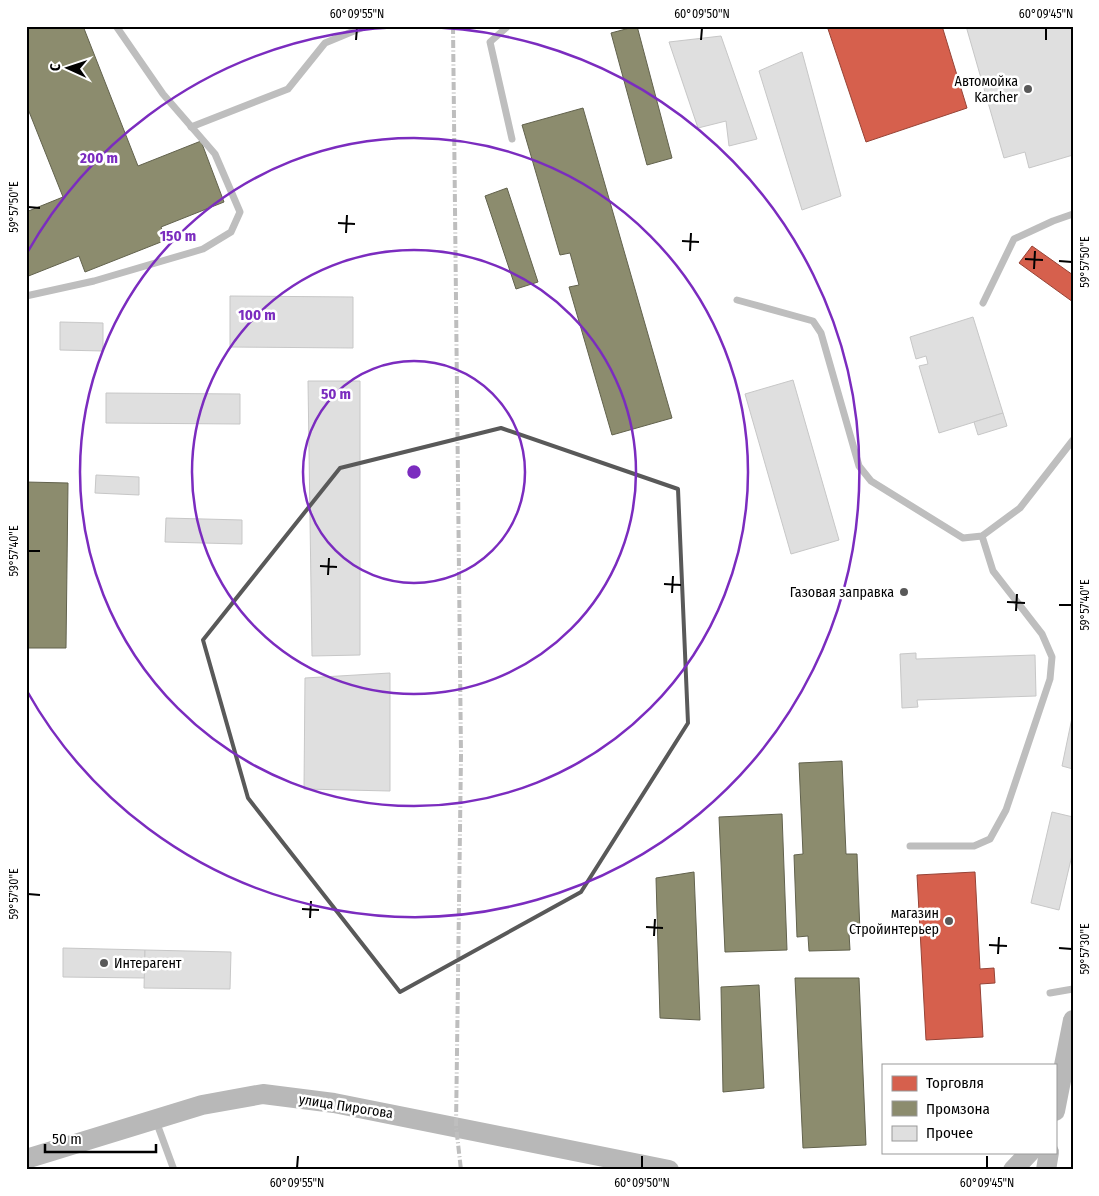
<svg xmlns="http://www.w3.org/2000/svg" width="1099" height="1196" font-family="'Fira Sans Condensed',sans-serif">
	<style>
		.shops { fill: #d6604d; stroke: #964336 }
		.industry { fill: #8c8c6e; stroke: #62624d }
		.building { fill: #dfdfdf; stroke: #c7c7c7 }
		.lines { fill: none; stroke-linecap: round; stroke-linejoin: round }
		.lane { stroke: #bebebe; stroke-width: 7 }
		.secondary { stroke: #b8b8b8; stroke-width: 20 }
		.rail { stroke: #bebebe; stroke-width: 4; stroke-dasharray: 8 2.5 1 2.5; stroke-linecap: butt }
		.marked { fill: none; stroke: #595959; stroke-width: 4; stroke-linejoin: round }
		.ticks { fill: none; stroke: #000; stroke-width: 2 }
		.ring { fill: none; stroke: #7b2cbf; stroke-width: 2.5 }
		.poi-dot { fill: #595959; stroke: #fff; stroke-width: 2 }
		.labels { text-anchor: middle; stroke-width: 5; stroke-linejoin: round; paint-order: stroke }
		.poi-label { font-size: 14px; fill: #000; stroke: #fff; text-anchor: end }
		.street-label { font-size: 14px; fill: #000; stroke: #fff }
		.centre { fill: #7b2cbf; stroke: #fff; stroke-width: 2.5 }
		.ring-label { font-size: 15px; text-anchor: middle; font-weight: bold; fill: #7b2cbf; stroke: #fff; stroke-width: 5; stroke-linejoin: round; paint-order: stroke }
		.neatline { fill: none; stroke: #000; stroke-width: 2 }
		.ticks-label { font-size: 12px; text-anchor: middle; fill: #000 }
	</style>
	<rect width="100%" height="100%" fill="#fff"/>
	<g class="shops">
		<path d="M827,26H942L967,108L866,142Z"/>
		<path d="M1032,246L1073,275V302L1019,263Z"/>
		<path d="M975,872L980,969L994,968L995,983L980,984L983,1037L926,1040L917,875Z"/>
	</g>
	<g class="industry">
		<path d="M26,26H83L138,166L201,141L224,202L161,227L166,240L85,272L79,256L26,277V212L63,197L26,104Z"/>
		<path d="M637,26L672,158L647,165L611,33Z"/>
		<path d="M583,108L672,418L612,435L569,287L579,285L570,253L560,255L522,125Z"/>
		<path d="M507,188L538,282L516,289L485,196Z"/>
		<path d="M26,482L68,483L66,648H26Z"/>
		<path d="M842,761L846,854H857L860,933H849L850,950L809,951L808,936L797,937L794,855L803,854L799,763Z"/>
		<path d="M782,814L787,950L725,952L719,817Z"/>
		<path d="M694,872L700,1020L660,1018L656,878Z"/>
		<path d="M795,978H859L866,1145L803,1148Z"/>
		<path d="M759,985L764,1088L723,1092L721,987Z"/>
	</g>
	<g class="building">
		<path d="M966,26H1073V155L1029,168L1025,152L1004,158Z"/>
		<path d="M721,36L757,139L729,146L726,121L698,128L669,42Z"/>
		<path d="M802,52L841,196L802,210L759,71Z"/>
		<path d="M230,296L353,297V348L230,347Z"/>
		<path d="M973,317L1003,413L939,433L919,366L928,364L926,356L916,359L910,337Z"/>
		<path d="M60,322L103,323V351L60,350Z"/>
		<path d="M793,380L839,540L791,554L745,394Z"/>
		<path d="M308,381H360V655L312,656Z"/>
		<path d="M106,393L240,394V424L106,423Z"/>
		<path d="M1003,413L1007,426L978,435L974,422Z"/>
		<path d="M96,475L139,477V495L95,493Z"/>
		<path d="M166,518L242,520V544L165,542Z"/>
		<path d="M916,653V659L1035,655L1036,696L917,700L918,707L902,708L900,654Z"/>
		<path d="M390,673V791L304,789L305,678Z"/>
		<path d="M1073,713V769L1062,766Z"/>
		<path d="M1052,812L1073,817V851L1059,910L1031,903Z"/>
		<path d="M63,948L145,950V978L63,977Z"/>
		<path d="M145,950L231,952L230,989L144,988Z"/>
	</g>
	<g class="lines">
		<g class="lane">
			<path d="M508,26L490,42L512,139"/>
			<path d="M191,127L288,89L325,43L366,26"/>
			<path d="M26,296L94,281L203,249L231,232L240,212L215,154L163,94L116,26"/>
			<path d="M737,300L813,321L821,333L859,466L871,481L963,538L982,536L1020,508L1073,440"/>
			<path d="M983,303L1014,239L1053,221L1073,214"/>
			<path d="M910,846H974L990,839L1006,810L1050,679L1052,657L1042,634L993,571L982,536"/>
			<path d="M1050,993L1073,989"/>
			<path d="M156,1121L174,1170"/>
		</g>
		<g class="secondary">
			<path d="M1055,1111L1073,1020"/>
			<path d="M26,1159L202,1105L263,1094L334,1103L669,1170"/>
			<path d="M1013,1170L1030,1152"/>
			<path d="M1046,1170L1049,1152"/>
		</g>
		<path class="rail" d="M453,26L461,755L456,1126L461,1170"/>
	</g>
	<path class="marked" d="M501,428L678,489L688,723L581,892L400,992L248,798L203,640L340,468Z"/>
	<path class="ticks" d="M356,40L357,28M701,40L702,28M1046,40V28M28,207L40,208M338,223L355,224M346,233L347,215M682,241L699,242M690,251L691,233M1025,259L1043,260M1059,261L1072,262M1034,269L1035,251M28,551H40M320,566L337,567M328,575L329,558M664,584L681,585M672,593L673,576M1007,602L1025,603M1059,605H1072M1016,611L1017,594M28,894L40,895M302,909L319,910M310,918L311,901M646,927L663,928M654,936L655,919M989,945L1007,946M1059,948L1072,949M998,954L999,937M297,1168L298,1156M642,1168V1156M987,1168V1156"/>
	<g class="ring">
		<circle cx="414" cy="472" r="111"/>
		<circle cx="414" cy="472" r="222"/>
		<circle cx="414" cy="472" r="334"/>
		<path d="M27 253A445 445 0 1 1 27 691"/>
	</g>
	<g class="poi-dot">
		<circle cx="1028" cy="89" r="5"/>
		<circle cx="904" cy="592" r="5"/>
		<circle cx="949" cy="921" r="5"/>
		<circle cx="104" cy="963" r="5"/>
	</g>
	<g class="labels">
		<g class="poi-label">
			<text x="1018" y="86">Автомойка<tspan x="1018" dy="16">Karcher</tspan></text>
			<text x="894" y="597">Газовая заправка</text>
			<text x="939" y="918">магазин<tspan x="939" dy="16">Стройинтерьер</tspan></text>
			<text x="114" y="968" text-anchor="start">Интерагент</text>
		</g>
		<g class="street-label">
			<text transform="translate(346 1106) rotate(9)" y="5">улица Пирогова</text>
		</g>
	</g>
	<circle cx="414" cy="472" r="8" class="centre"/>
	<g class="ring-label">
		<text x="99" y="163">200 m</text>
		<text x="178" y="241">150 m</text>
		<text x="257" y="320">100 m</text>
		<text x="336" y="399">50 m</text>
	</g>
	<rect width="1099" height="1196" fill="none" stroke="#ffffff" stroke-width="55"/>
	<rect x="882" y="1064" width="175" height="90" fill="#ffffff" stroke="#999999"/>
	<rect x="892" y="1076" width="25" height="15" fill="#d6604d" stroke="#999999"/>
	<text x="926" y="1088" font-size="15" fill="#000000">Торговля</text>
	<rect x="892" y="1101" width="25" height="15" fill="#8c8c6e" stroke="#999999"/>
	<text x="926" y="1114" font-size="15" fill="#000000">Промзона</text>
	<rect x="892" y="1126" width="25" height="15" fill="#dfdfdf" stroke="#999999"/>
	<text x="926" y="1138" font-size="15" fill="#000000">Прочее</text>
	<g transform="translate(68 68) rotate(273)" stroke="#ffffff" stroke-width="4" paint-order="stroke">
	<path d="M0-4L9 19L0 12L-9 19Z" fill="#000000"/>
	<text y="-8" font-size="14" font-weight="bold" text-anchor="middle" fill="#000000">С</text>
	</g>
	<path d="M45 1144v8h111v-8" fill="none" stroke="#000000" stroke-width="2.5"/>
	<text x="52" y="1144" font-size="15" fill="#000000" stroke="#ffffff" stroke-width="4" paint-order="stroke">50 m</text>
	<rect x="28" y="28" width="1044" height="1140" class="neatline"/>
	<g class="ticks-label">
		<text x="357" y="18">60°09'55"N</text>
		<text x="702" y="18">60°09'50"N</text>
		<text x="1046" y="18">60°09'45"N</text>
		<text transform="translate(14 207) rotate(-90)" y="4">59°57'50"E</text>
		<text transform="translate(1085 262) rotate(-90)" y="4">59°57'50"E</text>
		<text transform="translate(14 551) rotate(-90)" y="4">59°57'40"E</text>
		<text transform="translate(1085 605) rotate(-90)" y="4">59°57'40"E</text>
		<text transform="translate(14 894) rotate(-90)" y="4">59°57'30"E</text>
		<text transform="translate(1085 949) rotate(-90)" y="4">59°57'30"E</text>
		<text x="297" y="1187">60°09'55"N</text>
		<text x="642" y="1187">60°09'50"N</text>
		<text x="987" y="1187">60°09'45"N</text>
	</g>
</svg>
